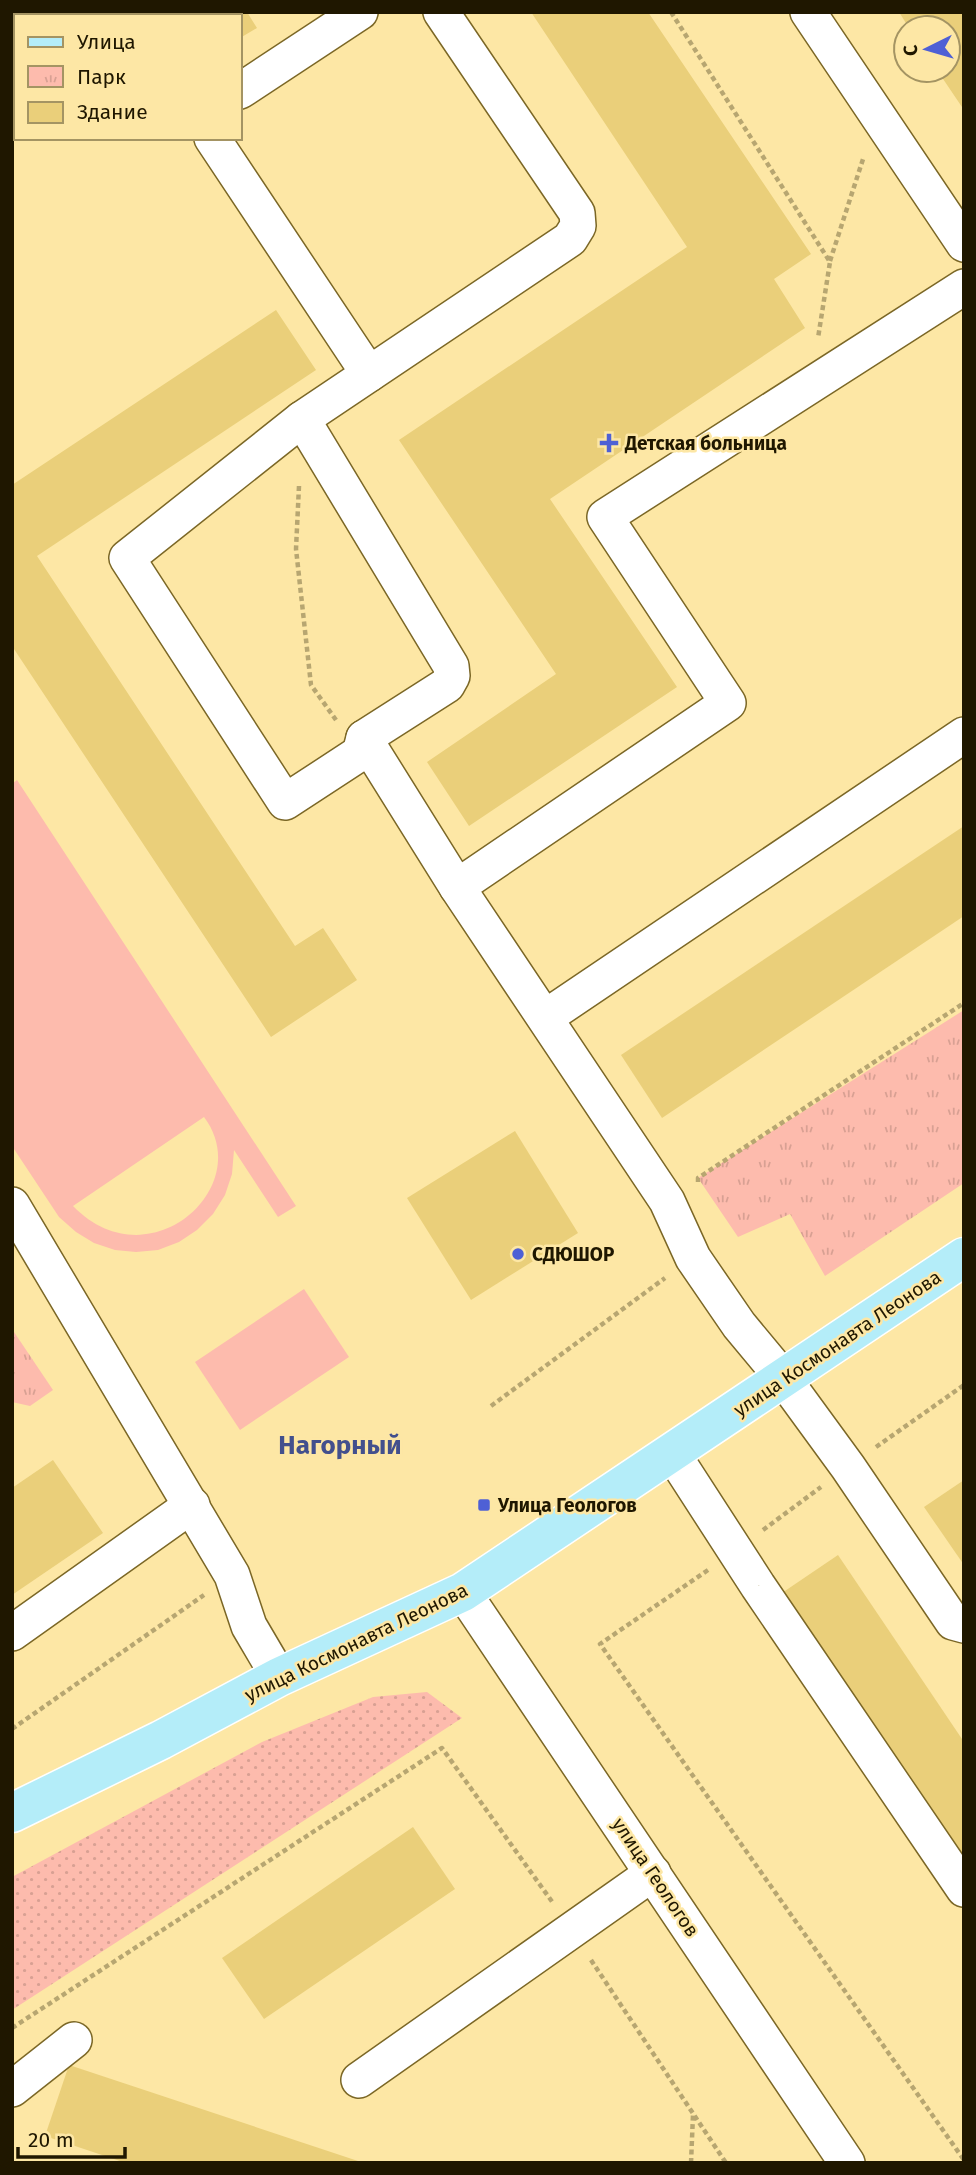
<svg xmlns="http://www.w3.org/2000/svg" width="976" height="2175" font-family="'Fira Sans',sans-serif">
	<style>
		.grass { fill: url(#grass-dots) }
		.park { fill: url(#park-tufts) }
		.pitch { fill: #fdbbad; fill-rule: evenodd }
		.building { fill: #eacf7a }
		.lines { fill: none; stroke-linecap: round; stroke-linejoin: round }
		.minor-casing { stroke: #7b6726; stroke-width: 38 }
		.major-casing { stroke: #fff; stroke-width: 41 }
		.path { stroke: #b7a671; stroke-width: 4.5; stroke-dasharray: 5 3.5; stroke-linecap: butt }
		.minor { stroke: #fff; stroke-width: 35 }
		.major { stroke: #b4edf9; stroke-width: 38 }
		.poi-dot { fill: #4e60d5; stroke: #fde7a5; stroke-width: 2.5 }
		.labels { text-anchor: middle; stroke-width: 5; stroke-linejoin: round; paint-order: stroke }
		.poi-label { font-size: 19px; font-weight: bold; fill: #1f1700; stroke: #fde7a5; text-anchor: start }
		.street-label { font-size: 19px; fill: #1f1700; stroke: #fde7a5 }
		.district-label { font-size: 26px; font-weight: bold; fill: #43508d; stroke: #fde7a5 }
	</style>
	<defs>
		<pattern id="grass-dots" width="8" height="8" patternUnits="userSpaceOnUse" patternTransform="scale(1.75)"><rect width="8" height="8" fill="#fdbbad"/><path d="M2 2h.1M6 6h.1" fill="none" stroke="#d8a093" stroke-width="1.8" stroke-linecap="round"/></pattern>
		<pattern id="park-tufts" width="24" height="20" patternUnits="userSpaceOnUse" patternTransform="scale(1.75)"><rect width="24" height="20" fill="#fdbbad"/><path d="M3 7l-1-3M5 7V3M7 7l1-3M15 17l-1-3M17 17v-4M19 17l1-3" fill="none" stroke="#d8a093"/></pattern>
	</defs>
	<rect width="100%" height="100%" fill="#fde7a5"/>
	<path class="grass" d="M427,1692L462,1718L12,2010V1877L262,1742L373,1697Z"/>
	<g class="park">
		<path d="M964,1010V1183L825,1276L790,1214L738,1237L698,1178Z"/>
		<path d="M12,1329L53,1390L30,1406L12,1402Z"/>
	</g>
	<g class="pitch">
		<path d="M17,780L296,1206L278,1217L234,1150L232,1174L225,1195L213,1214L197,1230L179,1242L158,1250L136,1252L115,1250L94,1243L76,1232L59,1217L12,1146V784ZM204,1117C257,1187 149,1284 73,1206Z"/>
		<path d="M304,1289L349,1357L240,1430L195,1362Z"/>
	</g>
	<g class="building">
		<path d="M158,12H247L257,28L240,38V16H160Z"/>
		<path d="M531,12H648L811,254L774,279L805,328L550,499L677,687L469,826L427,762L556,674L399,440L687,247Z"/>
		<path d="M899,12H964V110L937,70H948V28H909Z"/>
		<path d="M276,310L316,370L37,556L295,946L323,928L357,980L271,1037L12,646V485Z"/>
		<path d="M964,826V916L662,1118L621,1055Z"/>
		<path d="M515,1131L578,1233L471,1300L407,1198Z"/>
		<path d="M53,1460L103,1533L12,1595V1488Z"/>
		<path d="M964,1480V1565L924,1507Z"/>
		<path d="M838,1555L964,1742V1876L776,1597Z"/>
		<path d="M413,1827L455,1889L264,2019L222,1958Z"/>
		<path d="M69,2065L361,2162V2163H126L45,2136Z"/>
	</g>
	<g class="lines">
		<defs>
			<g id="minor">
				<path d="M441,12L577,213L578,226L570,239L302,419L451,666L452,676L447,685L364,738L457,887L667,1201L693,1258L739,1325L783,1378L848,1467L953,1622L964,1625"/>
				<path d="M808,12L964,244"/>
				<path d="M240,91L360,12"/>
				<path d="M212,138L369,374"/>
				<path d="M302,419L127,558L285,802L360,753L364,738"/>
				<path d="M457,887L728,703L605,517L964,287"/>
				<path d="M546,1017L964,735"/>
				<path d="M12,1205L232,1575L249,1626L279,1677"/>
				<path d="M672,1453L758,1586L964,1889"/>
				<path d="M463,1592L847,2163"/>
				<path d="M12,1633L192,1505"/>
				<path d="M359,2080L653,1873"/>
				<path d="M12,2089L74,2040"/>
			</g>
			<path id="major" d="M12,1813L161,1740L279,1677L463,1592L964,1257"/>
		</defs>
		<use href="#minor" class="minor-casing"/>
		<use href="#major" class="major-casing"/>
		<g class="path">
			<path d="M671,12L830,262L818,338"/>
			<path d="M830,261L864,156"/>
			<path d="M299,486L296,549L311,685L336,720"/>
			<path d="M698,1182V1178L964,1003"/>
			<path d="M491,1406L665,1278"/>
			<path d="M876,1447L964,1385"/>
			<path d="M763,1530L821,1487"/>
			<path d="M708,1570L600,1644L964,2160"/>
			<path d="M12,1729L204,1595"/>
			<path d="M591,1960L726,2163"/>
			<path d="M12,2028L442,1748L553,1903"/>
			<path d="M691,2163L693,2115"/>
		</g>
		<use href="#minor" class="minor"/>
		<use href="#major" class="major"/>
	</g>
	<g class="poi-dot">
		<path d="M605.5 432.5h7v7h7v7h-7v7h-7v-7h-7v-7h7z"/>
		<circle cx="518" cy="1254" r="7"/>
		<rect x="477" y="1498" width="14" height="14" rx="3.5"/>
	</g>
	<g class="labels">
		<g class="poi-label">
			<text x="625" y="450">Детская больница</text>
			<text x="532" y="1261">СДЮШОР</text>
			<text x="498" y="1512">Улица Геологов</text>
		</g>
		<g class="street-label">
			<text transform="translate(837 1343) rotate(-34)" y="7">улица Космонавта Леонова</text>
			<text transform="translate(356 1642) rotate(-26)" y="7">улица Космонавта Леонова</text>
			<text transform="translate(656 1877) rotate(56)" y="7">улица Геологов</text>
		</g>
		<g class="district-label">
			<text x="340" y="1454">Нагорный</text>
		</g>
	</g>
	<rect width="976" height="2175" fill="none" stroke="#1f1700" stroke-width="28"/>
	<rect x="14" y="14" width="228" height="126" fill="#fde7a5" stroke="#a49463" stroke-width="2"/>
	<rect x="28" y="37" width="35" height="10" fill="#b4edf9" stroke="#a49463" stroke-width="2"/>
	<text x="77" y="49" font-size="21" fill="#1f1700">Улица</text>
	<rect x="28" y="66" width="35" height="21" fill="url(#park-tufts)" stroke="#a49463" stroke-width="2"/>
	<text x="77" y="84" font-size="21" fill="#1f1700">Парк</text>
	<rect x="28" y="102" width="35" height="21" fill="#eacf7a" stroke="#a49463" stroke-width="2"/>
	<text x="77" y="119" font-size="21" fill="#1f1700">Здание</text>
	<g transform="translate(927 49) rotate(265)"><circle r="33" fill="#fde7a5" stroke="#a49463" stroke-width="2"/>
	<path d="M0-5L12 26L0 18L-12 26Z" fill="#4e60d5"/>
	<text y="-10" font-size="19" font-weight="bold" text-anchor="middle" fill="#1f1700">С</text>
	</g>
	<path d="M18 2147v10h107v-10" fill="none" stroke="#1f1700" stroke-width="3.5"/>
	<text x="28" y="2147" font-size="21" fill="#1f1700" stroke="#fde7a5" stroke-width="5" paint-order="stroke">20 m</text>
</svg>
